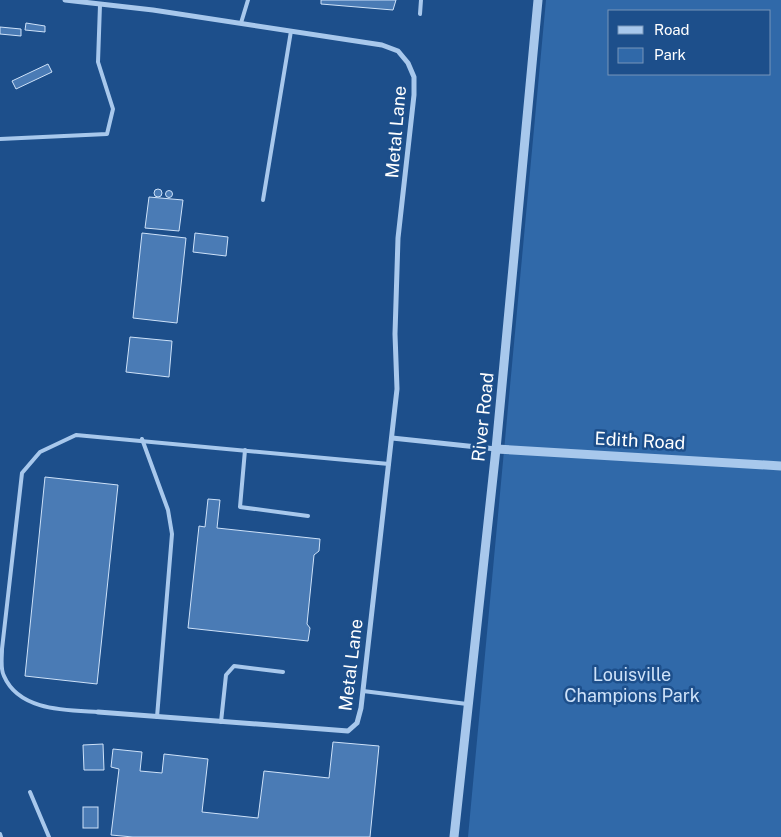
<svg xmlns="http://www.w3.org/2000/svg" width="781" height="837" font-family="'Public Sans',sans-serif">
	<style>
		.green { fill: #3069a9; fill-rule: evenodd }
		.building { fill: #4a7bb5; stroke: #cee2f9 }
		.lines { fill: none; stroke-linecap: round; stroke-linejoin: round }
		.service { stroke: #a8c8ec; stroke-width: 4 }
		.minor { stroke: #a8c8ec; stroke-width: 5 }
		.tertiary { stroke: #a8c8ec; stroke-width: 9 }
		.labels { text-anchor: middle; stroke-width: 5; stroke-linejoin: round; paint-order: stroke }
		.street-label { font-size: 18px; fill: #fff; stroke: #1d4f8b }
		.park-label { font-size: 18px; fill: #cee2f9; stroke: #1d4f8b }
	</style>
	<rect width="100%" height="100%" fill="#1d4f8b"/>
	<path class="green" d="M546,0H781V837H468ZM610,11H770V74H610Z"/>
	<g class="building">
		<path d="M321,0H396L393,10L321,4Z"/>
		<path d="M26,23L45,26V32L25,30Z"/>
		<path d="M0,27L21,29V36L0,34Z"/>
		<path d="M48,64L52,72L16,89L12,81Z"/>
		<circle cx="158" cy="193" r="4"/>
		<circle cx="169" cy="194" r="3.5"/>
		<path d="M149,197L183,200L179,231L145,228Z"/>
		<path d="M142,233L186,238L177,323L133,318Z"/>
		<path d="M195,233L228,237L226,256L193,252Z"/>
		<path d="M130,337L172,341L169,377L126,372Z"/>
		<path d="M45,477L118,485L97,684L25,676Z"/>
		<path d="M208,499L220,500L217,528L320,539L319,551L314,555L307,624L310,628L308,641L188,628L199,526L205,527Z"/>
		<path d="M333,742L379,746L370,837H133L111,835L119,769L111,767L113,749L142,752L140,771L162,773L164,754L208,759L202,812L258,818L264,771L329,778Z"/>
		<path d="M103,744L104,770H84L83,745Z"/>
		<rect x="83" y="807" width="15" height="21"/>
	</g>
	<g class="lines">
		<g class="service">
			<path d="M420,14L421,0"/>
			<path d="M241,23L248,0"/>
			<path d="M0,139L107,134L113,109L98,62L100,5"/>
			<path d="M263,200L291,31"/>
			<path d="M142,439L168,510L172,534L157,717"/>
			<path d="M245,450L240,507L308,516"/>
			<path d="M363,691L467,704"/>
			<path d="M98,712C66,710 19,711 4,676C0,669 2,657 2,649L22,473L40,452L76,435L389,464"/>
			<path d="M221,722L226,675L234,666L283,672"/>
			<path d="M30,792L49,837"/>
			<path d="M0,834L1,837"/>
		</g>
		<g class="minor">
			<path d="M65,0L153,10L382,45L398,51L408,63L414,77V95L398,238L395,334L397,389L361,708L357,723L348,731L98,712"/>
			<path d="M392,438L496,449"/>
		</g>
		<g class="tertiary">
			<path d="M496,449L781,466"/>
			<path d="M454,837L496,449L538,0"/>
		</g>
	</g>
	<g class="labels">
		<g class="street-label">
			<text transform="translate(396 132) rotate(-85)" y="6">Metal Lane</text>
			<text transform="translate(483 417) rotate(-84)" y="6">River Road</text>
			<text transform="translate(640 441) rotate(3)" y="6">Edith Road</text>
			<text transform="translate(351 665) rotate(-83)" y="6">Metal Lane</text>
		</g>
		<g class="park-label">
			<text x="632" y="681">Louisville<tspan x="632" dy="21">Champions Park</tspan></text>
		</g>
	</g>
	<rect x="608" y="10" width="162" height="65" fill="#1d4f8b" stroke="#7795b9"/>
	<rect x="618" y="26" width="25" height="8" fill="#a8c8ec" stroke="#7795b9"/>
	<text x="654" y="35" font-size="15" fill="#ffffff">Road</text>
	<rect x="618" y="48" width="25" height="15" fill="#3069a9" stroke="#7795b9"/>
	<text x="654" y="60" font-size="15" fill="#ffffff">Park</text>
</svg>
